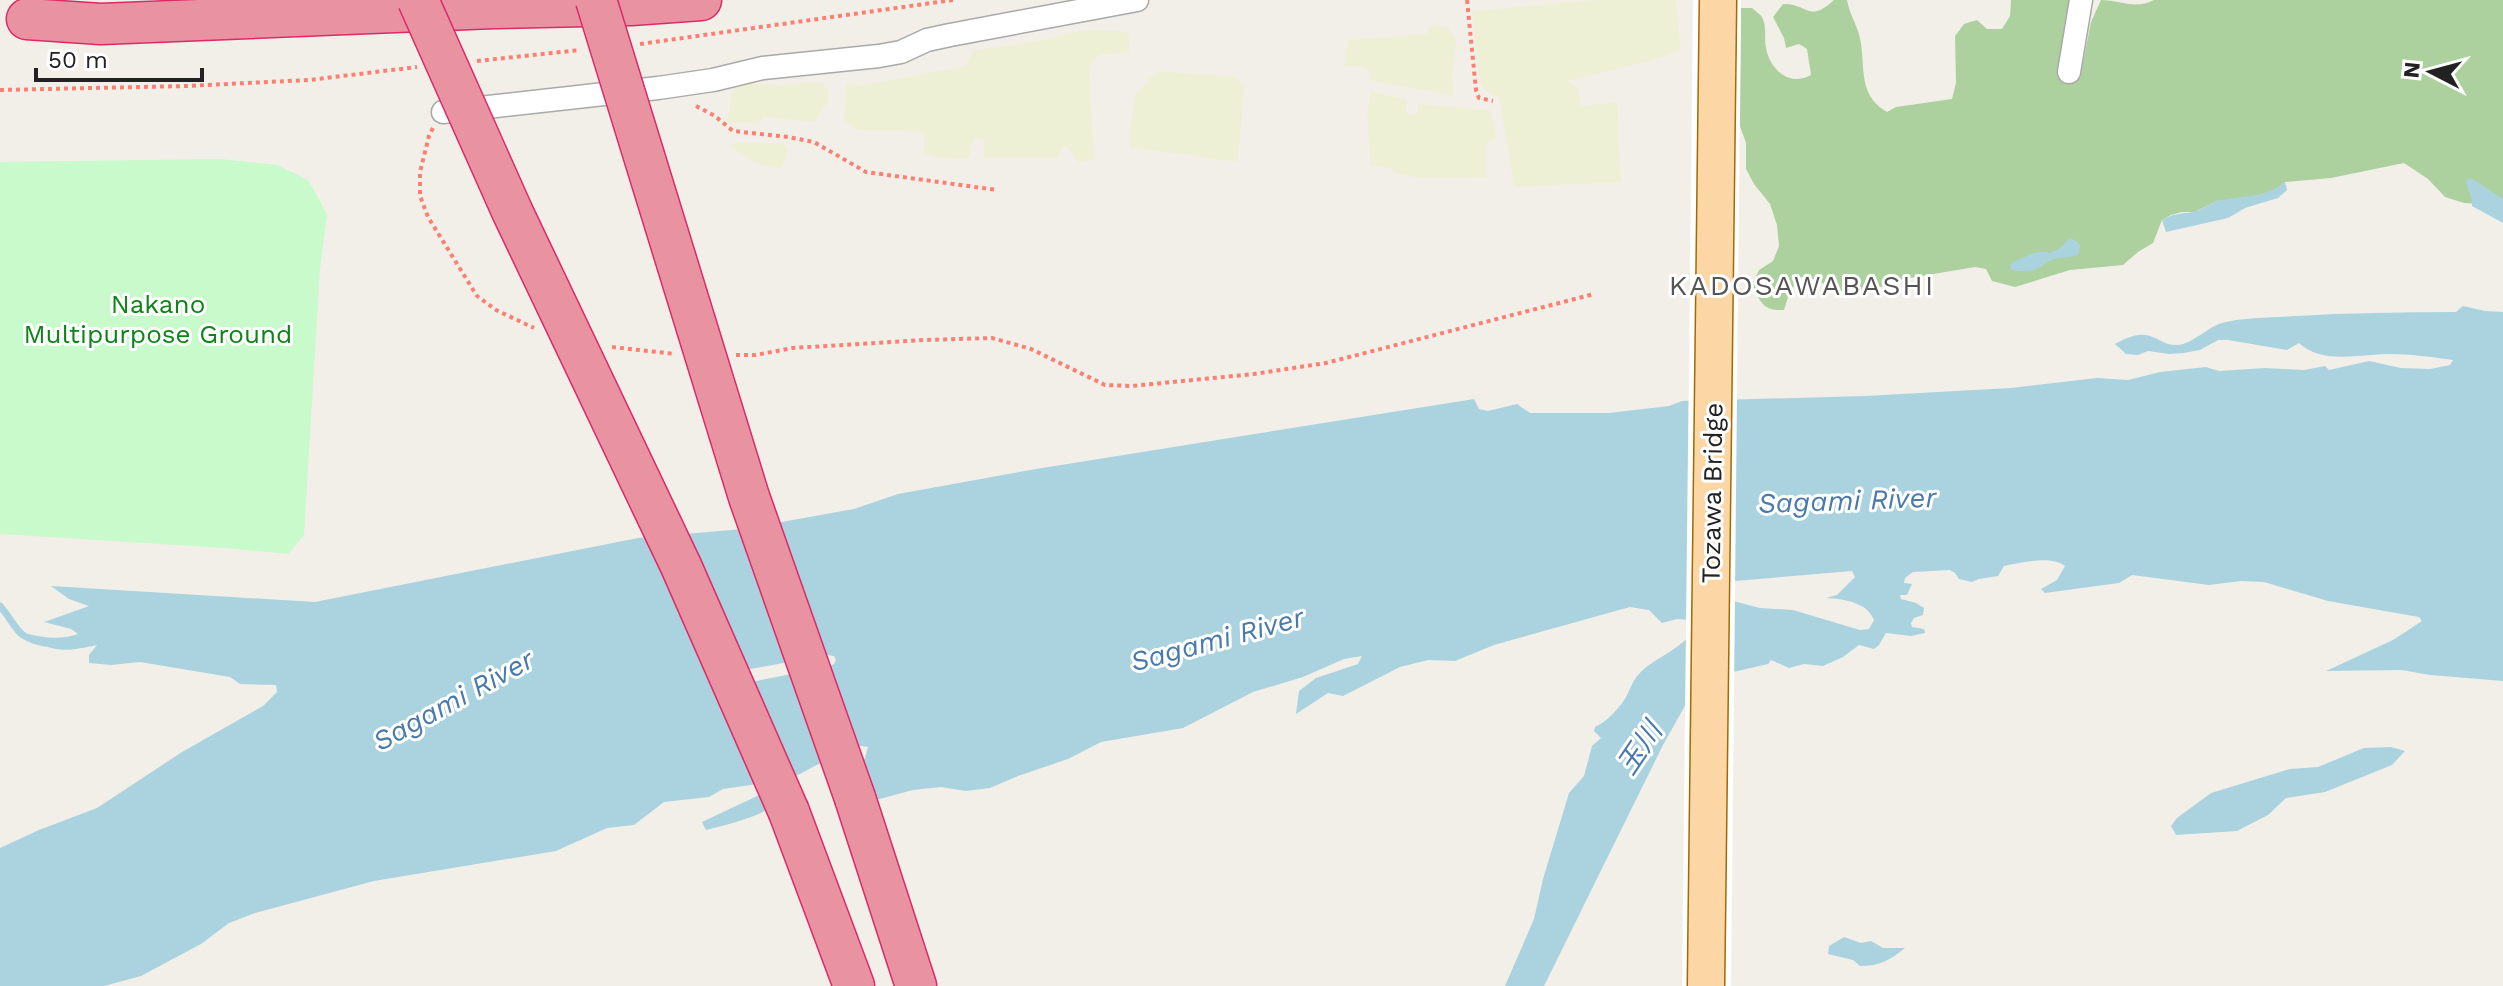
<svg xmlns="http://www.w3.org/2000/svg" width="2503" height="986" font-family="'Work Sans','Noto Sans JP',sans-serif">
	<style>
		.farmland { fill: #eef0d5 }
		.forest { fill: #add19e }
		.park { fill: #c8facc }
		.water { fill: #aad3df; fill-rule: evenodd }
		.pier { fill: #fff }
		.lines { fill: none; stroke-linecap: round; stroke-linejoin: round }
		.stream { stroke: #aad3df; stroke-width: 7 }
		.minor-casing { stroke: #a9a9a9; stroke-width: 25 }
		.primary-casing { stroke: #a06b00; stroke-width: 39 }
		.motorway-casing { stroke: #dc2a67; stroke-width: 43 }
		.path { stroke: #fa8072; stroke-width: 4; stroke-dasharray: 4 4; stroke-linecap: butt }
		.minor { stroke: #fff; stroke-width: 22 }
		.primary { stroke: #fcd6a4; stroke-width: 36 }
		.motorway { stroke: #e892a2; stroke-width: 40 }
		.motorway-bridge-casing { stroke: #dc2a67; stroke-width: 43; stroke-linecap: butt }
		.motorway-bridge { stroke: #e892a2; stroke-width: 40 }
		.labels { text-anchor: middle; stroke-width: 6; stroke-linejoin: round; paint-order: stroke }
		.park-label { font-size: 26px; fill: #0c8416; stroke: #fff }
		.street-label { font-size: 26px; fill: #222; stroke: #fff }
		.neighbourhood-label { font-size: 28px; letter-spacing: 2px; fill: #555; stroke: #fff }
		.water-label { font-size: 28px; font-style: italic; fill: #4a7aab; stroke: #fff }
	</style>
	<rect width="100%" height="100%" fill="#f2efe9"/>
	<g class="farmland">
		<path d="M1595,0H1676L1681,51L1646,62L1568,81L1579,89L1581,106L1617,102L1621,182L1514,187L1499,98L1486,91L1480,83L1472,11Z"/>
		<path d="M1439,25L1448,27L1457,41L1452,72L1454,96L1369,80L1371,72L1361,66L1345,67L1348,40L1426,34L1428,28Z"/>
		<path d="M1099,30L1122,31L1129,34V52L1099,55L1089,67L1094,160L1078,162L1068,148L1063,145L1058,158L985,157L983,139L974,138L968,159L937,157L924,153V132L858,130L844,121L846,84L864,85L966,66L972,51L1044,40L1075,32Z"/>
		<path d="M1157,71L1235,77L1244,87L1238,162L1130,147L1132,110L1136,94Z"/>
		<path d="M821,82L828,89L829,101L813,122L763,117L759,124L727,122L732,94L736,86L745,83L781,85Z"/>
		<path d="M1371,91L1407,100L1406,113L1417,115L1418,104L1490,110L1497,138L1486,143V177L1417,178L1394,173L1391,168L1370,165L1367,111Z"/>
		<path d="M735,143H784L787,150L785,162L779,169L753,162L731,146Z"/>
	</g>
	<path class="forest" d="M1834,0H1847C1849,11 1854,20 1858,31C1868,61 1854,93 1887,112L1896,107L1952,99L1956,83L1955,36L1964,24L1977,20L1987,29H2002L2010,16L2011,0H2091L2092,6L2084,17L2067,81L2080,78L2091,22L2101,0C2120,0 2135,10 2154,0H2503V210L2483,204L2464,203L2445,197L2428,179L2404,163L2331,178L2285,182L2274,191L2252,197L2217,201L2195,212H2182L2171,215L2162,220L2153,243L2138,252L2123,265L2070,270L2015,287L1992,281L1986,269L1975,267L1904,279L1868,291L1843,292L1813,279L1801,277L1790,291L1784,310C1763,311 1761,303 1752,285L1759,270L1773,261L1779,246L1777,225L1770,204L1754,184L1746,169V143L1740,126L1741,8H1752C1755,11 1759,13 1762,17C1767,26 1764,38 1766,48C1770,70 1790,87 1811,75L1807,49L1799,44L1786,48L1784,38L1773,17L1783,4C1808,3 1808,24 1834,0Z"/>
	<path class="park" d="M220,159L277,165L308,180L327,214L320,269L304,535L288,554L224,548L0,534V162Z"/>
	<g class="water">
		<path d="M2471,178L2503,199V223L2472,206C2473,197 2467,190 2466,181Z"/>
		<path d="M2285,182L2287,190L2278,198L2245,208L2228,218L2166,232L2162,220C2174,213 2181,214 2193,212C2201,211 2209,204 2217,201C2242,195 2264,199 2285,182Z"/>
		<path d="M2069,239L2075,240L2080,245L2079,254C2070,259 2063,256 2054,259C2047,261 2043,266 2037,269C2029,272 2019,271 2010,270L2012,262C2025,258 2037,248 2050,253L2059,249Z"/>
		<path d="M2463,306L2485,311L2503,312V681L2430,675L2402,670L2326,671L2393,640L2422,621L2419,617L2328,601L2264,582L2241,581L2209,585L2132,575L2119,583L2045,593L2041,589L2057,580L2065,566C2049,555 2022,563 2004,566L1998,576L1979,579L1972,582L1959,579L1955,573L1950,570L1913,572L1905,578L1904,583L1912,584L1907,595H1900L1901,599L1916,603L1924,608L1923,615L1914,618L1911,623L1912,627L1924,629L1925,633L1911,636L1886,633L1879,645L1874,649L1859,645L1843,657L1823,666L1804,664L1789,668L1771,660L1768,664L1733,672L1696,686L1663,745L1544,986H1505L1534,919L1543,879L1569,793L1584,776L1592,746L1601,738L1594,731L1595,727C1605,723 1620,708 1626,697C1630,690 1632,682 1638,675C1653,658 1674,654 1692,633L1688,620L1677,619L1662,623L1649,610L1630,607L1494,645L1455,661L1428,660L1400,667L1343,696L1328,693L1296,714L1299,691L1316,678L1358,664L1362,656L1344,659L1303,677L1253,692L1183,728L1101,742L1068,759L1018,776L990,788L966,791L941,787L913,790L876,800L842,785L865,758L868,747L855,745L796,776C794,782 792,790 789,794C769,815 733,823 706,830L702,822L770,790V782L723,789L709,797L664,802L634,825L607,828L556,851L374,881L255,913L229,923L201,944L141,976L104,986H0V848L39,830L97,808L182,752L263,706L277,692L276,685L240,684L230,677L140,662L111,665L89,663V655L97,645C69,651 51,655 28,634C45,638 61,640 78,634L71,629L44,622L89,606L69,599L51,586L315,602L638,538L743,529L854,509L898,494L1036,469L1474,399L1479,409L1488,411L1517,404L1530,413H1609L1669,406L1682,401L1865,396L2011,388L2097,378L2128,380L2160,372L2206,367L2219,371L2265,368L2304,370L2325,366L2329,370L2369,361L2401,368L2430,369L2450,365L2453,360C2432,357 2410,354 2389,354C2358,354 2323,365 2299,343L2287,350L2228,340H2218L2200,350L2184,353L2169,354L2148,351L2138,355L2126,354L2115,344C2126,338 2138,332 2150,336C2160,339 2166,346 2178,345C2194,343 2206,328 2222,323C2245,317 2272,318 2296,316C2349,313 2403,312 2456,312ZM1852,571L1855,577L1837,595L1826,598C1844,599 1867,602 1874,620L1869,629L1860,630L1793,610L1760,608L1733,601L1735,581ZM827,655L834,656L836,660L834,664L828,667L751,682L745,670Z"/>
		<path d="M2391,747L2405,751L2392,765L2325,792L2286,798L2268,815L2237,831L2176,835L2171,826L2177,818L2211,793L2290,769L2318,767L2364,748Z"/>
		<path d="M1844,937L1861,943L1871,941L1883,948H1905C1890,960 1880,966 1860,966L1853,960L1828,954L1829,946Z"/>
	</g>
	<path class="pier" d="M1693,0H1741L1731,986H1682Z"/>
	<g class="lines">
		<path class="stream" d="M0,606C19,628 14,637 45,643"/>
		<defs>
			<g id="minor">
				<path d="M2069,72L2081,0"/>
				<path d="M443,112L658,88L713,80L763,68L879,56L901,52L927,40L950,35L1137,0"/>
			</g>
			<path id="primary" d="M1706,986L1718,0"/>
			<g id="motorway">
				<path d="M27,19L101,24L494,8L631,5L701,0"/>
				<path d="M855,798L916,986"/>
				<path d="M789,812L854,986"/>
			</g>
		</defs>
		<use href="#minor" class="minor-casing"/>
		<use href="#primary" class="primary-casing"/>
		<use href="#motorway" class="motorway-casing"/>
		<g class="path">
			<path d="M1467,0L1476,90L1479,98L1493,101"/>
			<path d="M640,44L953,0"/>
			<path d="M477,61L580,50"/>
			<path d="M0,90L186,86L309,80L417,67"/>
			<path d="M696,106L715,116L733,131L788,137L814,142L866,172L997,190"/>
			<path d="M433,128L429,136L420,172V196L428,217L477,296L496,310L534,328"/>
			<path d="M612,347L675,354"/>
			<path d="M736,355H755L793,348L923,340L992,338L1031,349L1105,385L1132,386L1254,374L1326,363L1594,294"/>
		</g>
		<use href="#minor" class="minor"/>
		<use href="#primary" class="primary"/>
		<use href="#motorway" class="motorway"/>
		<defs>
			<g id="motorway-bridge">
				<path d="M418,0L512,211L681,566L789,812"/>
				<path d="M596,0L749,497L855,798"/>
			</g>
		</defs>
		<use href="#motorway-bridge" class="motorway-bridge-casing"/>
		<use href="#motorway-bridge" class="motorway-bridge"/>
	</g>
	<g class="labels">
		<g class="park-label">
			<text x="158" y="313">Nakano<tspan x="158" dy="30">Multipurpose Ground</tspan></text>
		</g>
		<g class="street-label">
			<text transform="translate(1712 493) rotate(-89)" y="9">Tozawa Bridge</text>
		</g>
		<g class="neighbourhood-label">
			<text x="1802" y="295">KADOSAWABASHI</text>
		</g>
		<g class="water-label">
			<text transform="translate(1847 500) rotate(-2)" y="10">Sagami River</text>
			<text transform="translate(1217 639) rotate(-15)" y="10">Sagami River</text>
			<text transform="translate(453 700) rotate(-29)" y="10">Sagami River</text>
			<text transform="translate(1639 748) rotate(-56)" y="10">玉川</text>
		</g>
	</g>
	<g transform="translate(2431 72) rotate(276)" stroke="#ffffff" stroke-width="6" paint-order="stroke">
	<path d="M0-6L14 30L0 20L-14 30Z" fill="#222222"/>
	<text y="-12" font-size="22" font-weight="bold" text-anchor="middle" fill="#222222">N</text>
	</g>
	<path d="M36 68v12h166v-12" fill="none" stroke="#222222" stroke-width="4"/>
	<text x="48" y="68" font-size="24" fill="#222222" stroke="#ffffff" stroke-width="6" paint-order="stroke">50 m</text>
</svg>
